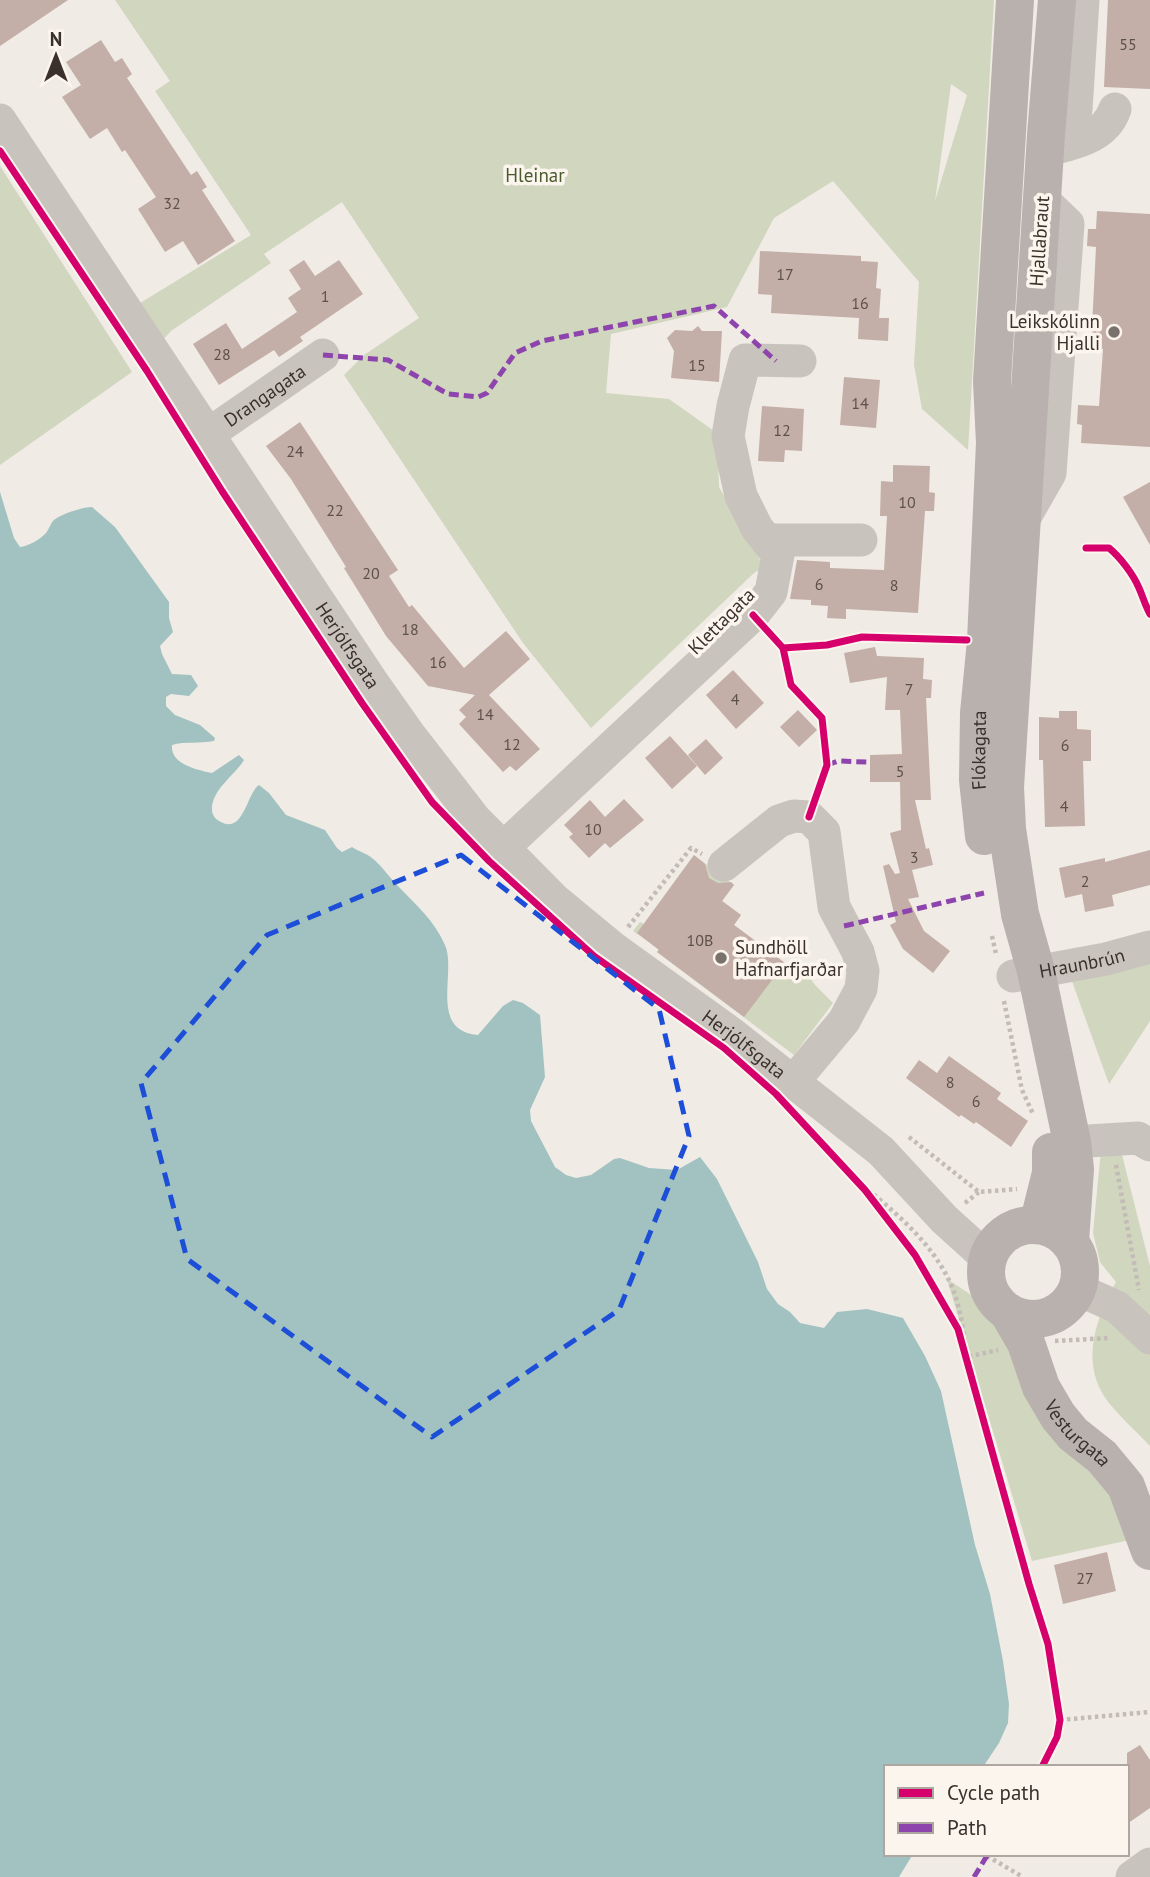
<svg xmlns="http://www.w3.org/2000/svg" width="1150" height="1877" font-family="'PT Sans',sans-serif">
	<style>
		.green { fill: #d1d6bf; fill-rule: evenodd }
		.water { fill: #a1c2c1 }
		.building { fill: #c3afa7 }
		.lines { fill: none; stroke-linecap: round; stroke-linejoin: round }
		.path { stroke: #c2bbb6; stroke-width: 4.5; stroke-dasharray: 3.5 3.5; stroke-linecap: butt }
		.minor { stroke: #c9c3be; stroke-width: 33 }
		.major { stroke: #b8b1ad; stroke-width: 38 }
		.quiet { stroke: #8e44ad; stroke-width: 5; stroke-dasharray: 10 5; stroke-linecap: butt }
		.cycleway-casing { stroke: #fbf5ee; stroke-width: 11 }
		.cycleway { stroke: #d6006c; stroke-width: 7 }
		.marked { fill: none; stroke: #1d4ed8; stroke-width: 5; stroke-dasharray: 14 9; stroke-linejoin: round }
		.poi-dot { fill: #7a716c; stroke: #fbf5ee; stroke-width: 2.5 }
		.labels { text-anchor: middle; stroke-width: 7; stroke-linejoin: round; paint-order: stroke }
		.number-label { font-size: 16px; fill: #5d504a }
		.park-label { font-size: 19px; fill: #4a5a2e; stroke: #fbf5ee }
		.street-label { font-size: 19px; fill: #3b302b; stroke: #fbf5ee }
		.poi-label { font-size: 19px; fill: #3b302b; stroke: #fbf5ee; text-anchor: end }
	</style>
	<rect width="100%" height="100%" fill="#f0ebe5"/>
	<g class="green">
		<path d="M115,0H994L968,450L922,409L914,365L919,282L833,181L774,218L727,307L611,334L606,393L669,399L717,433L719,487L764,567L754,573L591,728L523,643L344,375L364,355L419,318L342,202L264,254L271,263L171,331L162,341L137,305L251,235L155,91L170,81ZM951,84L967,95L935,201Z"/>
		<path d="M0,166L132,372L0,465Z"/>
		<path d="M694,855L734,885L722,901L741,915L734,925L785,963H798L816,986L833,1003L794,1055L657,952L659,949L633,931L640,922L644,924Z"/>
		<path d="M1150,955V1021L1109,1084L1069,973Z"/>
		<path d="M1119,1143L1150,1266V1446C1137,1432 1121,1418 1109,1403C1079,1365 1095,1320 1116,1282L1100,1262L1093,1233L1101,1150Z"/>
		<path d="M947,1279L979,1300L1096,1470L1139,1538L1032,1561Z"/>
	</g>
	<path class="water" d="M0,492L14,538L20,547C28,546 39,540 45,534C49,530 50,524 54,520C61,514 83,507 92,507L115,527L169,602V618L173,632L160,646L162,654L172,674L191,675L198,686L189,696L171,694L166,697V706L175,715L200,725L215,738L214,741C200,744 185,741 172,745C170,764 197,770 212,773L239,755L244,760C235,775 211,790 212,810C212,815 216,820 221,822C244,834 247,792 259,785L269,793L286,815L325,830L337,848L342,852L352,847C358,851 366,853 372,858C381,865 389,877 398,886C416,905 434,920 445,945C457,972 428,1031 478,1035L503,1006L513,1000L523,1003L540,1015L545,1077L530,1110L531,1121L555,1167L566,1175L576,1178L591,1175L614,1159L620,1158L649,1168L677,1170L700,1157L717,1179L758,1262L767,1289L778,1304L790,1312L800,1323L824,1328L837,1312L867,1309L903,1318L925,1356L941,1391L975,1545L990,1594L1003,1661L1009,1704L1008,1723L999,1743L983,1767H886V1854H913L899,1877H0Z"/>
	<g class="building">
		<path d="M0,0H68L0,46Z"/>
		<path d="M1108,0H1150V89L1104,87Z"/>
		<path d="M101,40L115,62L122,58L132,74L127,78L191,175L197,171L207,187L202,190L235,241L198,265L183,241L165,252L138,209L156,197L125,150L122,152L107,128L90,139L62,97L81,85L66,62Z"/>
		<path d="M1097,211L1150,214V447L1081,443L1082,425L1077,424L1078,405L1099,406L1103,349L1091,348L1096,247L1087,246L1088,229H1096Z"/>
		<path d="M760,251L861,256V261L878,262L876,288L881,289L879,318H889L888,341L858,339L859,318L771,313L772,295L758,294Z"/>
		<path d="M304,260L315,276L339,260L363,294L300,337L303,341L279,357L274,350L219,385L193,344L226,323L242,349L297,312L288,298L301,289L289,270Z"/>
		<path d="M698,326L702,331H722L719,382L671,378L674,351L667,338L675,330L692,331Z"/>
		<path d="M844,377L880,380L876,428L840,425Z"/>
		<path d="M762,406L804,409L802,451L785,450L784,462L758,461Z"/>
		<path d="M300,422L398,570L389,576L409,607L412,605L464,668L506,631L530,659L489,695L540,749L516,771L510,766L503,772L459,724L466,717L459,710L475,695L428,686L386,636L344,568L346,567L291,479L266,446Z"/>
		<path d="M893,465L930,466L929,492L935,493L934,511H925L918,613L846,609V619L827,618L828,606L811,605V600L790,599L797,560L830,562V568L884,570L887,516H880L881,481L893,482Z"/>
		<path d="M1150,482V545L1123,497Z"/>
		<path d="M875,647L877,656L924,658L923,679L932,680L931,698H926L931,800H915L926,849L929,848L933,865L912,870L919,897L908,899L924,931L950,951L933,973L903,949L890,925L896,922L883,866L889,864L895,874L900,873L890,833L901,830L900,782H870V755L902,754L900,710H885L887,677L850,683L844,653Z"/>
		<path d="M733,670L764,703L736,729L706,695Z"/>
		<path d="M798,710L817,730L799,747L780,727Z"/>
		<path d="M1059,711H1077V729L1091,730V761H1083L1085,826L1045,827L1043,760H1039V717L1059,718Z"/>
		<path d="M670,736L697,766L672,789L645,758Z"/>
		<path d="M706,739L723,758L705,775L688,755Z"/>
		<path d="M624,799L644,820L610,848L605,843L589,858L569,837L573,834L564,825L590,800L605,817Z"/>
		<path d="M1150,850V885L1112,895L1114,906L1085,912L1082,894L1065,898L1059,868L1105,858V862Z"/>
		<path d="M694,855L705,864L709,878L718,883L731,882L734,885L722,901L741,915L734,925L785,963L744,1017L657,952L659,950L637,933Z"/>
		<path d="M949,1056L1001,1093L997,1099L1028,1121L1011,1147L976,1122L974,1124L961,1115L959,1117L906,1078L919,1060L937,1073Z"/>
		<path d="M1107,1552L1116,1591L1063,1604L1054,1565Z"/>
		<path d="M1140,1745L1150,1760V1808L1127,1824V1753Z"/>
	</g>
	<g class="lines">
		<g class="path">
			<path d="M628,927L691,848L702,854"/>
			<path d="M992,936L996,954"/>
			<path d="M1004,1001L1022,1090L1033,1114"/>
			<path d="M909,1137L979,1192L1017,1189"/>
			<path d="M1116,1165L1139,1290"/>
			<path d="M852,1177C895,1212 946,1251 959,1309C963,1325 965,1341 967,1357L998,1350"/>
			<path d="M965,1203L979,1192"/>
			<path d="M1055,1341L1109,1338"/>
			<path d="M1060,1720L1150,1712"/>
			<path d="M987,1856L1023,1877"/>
		</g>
		<g class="minor">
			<path id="s1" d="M0,120L373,683L409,734L475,819L555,900L612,947L731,1033L881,1151L944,1219L987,1258"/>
			<path d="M1046,135L1076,110L1083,0"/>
			<path d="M1056,148C1080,142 1106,135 1115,109"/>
			<path id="s2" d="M207,435L323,355"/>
			<path d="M1021,524L1050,473L1068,224L1042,199"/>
			<path d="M767,540H861"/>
			<path d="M503,848L753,615L771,592L778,555L757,528L741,496L728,436L733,406L745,360L800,361"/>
			<path d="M724,865L779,821L794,816L809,817L824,832L834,907L858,952L863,971L861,989L844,1021L793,1082"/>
			<path id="s3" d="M1013,976L1106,959L1150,947"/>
			<path d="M1072,1142L1138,1138L1150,1145"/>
			<path d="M1077,1289L1117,1307L1150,1338"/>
			<path d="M1132,1877L1150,1864"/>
		</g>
		<g class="major">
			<path d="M1057,0L1046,135L1005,787L1007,829L1020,914L1036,971L1072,1142L1075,1169L1070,1242"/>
			<path id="s4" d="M984,836L978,780L979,713L986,641L995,443L992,381L1015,0"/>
			<path d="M1038,1225L1051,1173V1152"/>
			<circle cx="1033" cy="1272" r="47"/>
			<path id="s5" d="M1008,1312L1026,1343L1041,1387L1058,1416L1073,1434L1102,1457L1126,1486L1150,1551"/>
		</g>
		<g class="quiet">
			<path d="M323,355L388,360L448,394L478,397L487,393L515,353L542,341L714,306L776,361"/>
			<path d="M827,765L838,761L867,762"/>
			<path d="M844,926L984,893"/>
			<path d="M974,1877L988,1854"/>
		</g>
		<defs>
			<g id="cycleway">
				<path d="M0,151L147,371L222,491L362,703L432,802L489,861L594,956L724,1048L776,1094L865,1190L915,1255L958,1329L1029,1584L1048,1644L1060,1720L1057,1737L1042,1767"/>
				<path d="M1086,548H1109C1120,557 1133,574 1139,588C1143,597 1145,605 1150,614"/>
				<path d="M753,615L783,648L791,685L822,718L827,765L809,817"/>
				<path d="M783,648L827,645L862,637L967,640"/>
			</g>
		</defs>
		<use href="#cycleway" class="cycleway-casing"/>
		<use href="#cycleway" class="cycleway"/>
	</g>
	<path class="marked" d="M461,855L659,1009L689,1136L619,1310L432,1437L187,1259L141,1083L267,935Z"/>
	<g class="poi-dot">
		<circle cx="1114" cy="332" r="7"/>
		<circle cx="721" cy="958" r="7"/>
	</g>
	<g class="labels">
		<g class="number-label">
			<text x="1128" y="50">55</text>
			<text x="172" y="209">32</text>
			<text x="785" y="280">17</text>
			<text x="325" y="302">1</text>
			<text x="860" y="309">16</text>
			<text x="222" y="360">28</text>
			<text x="697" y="371">15</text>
			<text x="860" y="409">14</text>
			<text x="782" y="436">12</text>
			<text x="295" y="457">24</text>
			<text x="907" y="508">10</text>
			<text x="335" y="516">22</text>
			<text x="371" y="579">20</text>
			<text x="819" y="590">6</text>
			<text x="894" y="591">8</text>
			<text x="410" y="635">18</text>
			<text x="438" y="668">16</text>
			<text x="909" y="695">7</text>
			<text x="735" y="705">4</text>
			<text x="485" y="720">14</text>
			<text x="512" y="750">12</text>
			<text x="1065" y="751">6</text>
			<text x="900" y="777">5</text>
			<text x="1064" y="812">4</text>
			<text x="593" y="835">10</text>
			<text x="914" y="863">3</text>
			<text x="1085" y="887">2</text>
			<text x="700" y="946">10B</text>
			<text x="950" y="1088">8</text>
			<text x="976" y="1107">6</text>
			<text x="1085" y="1584">27</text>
		</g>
		<g class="park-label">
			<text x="535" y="182">Hleinar</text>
		</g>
		<g class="street-label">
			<text transform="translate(1039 241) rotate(-86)" y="7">Hjallabraut</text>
			<text dy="7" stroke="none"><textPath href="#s2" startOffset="70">Drangagata</textPath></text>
			<text transform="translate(721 621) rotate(-45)" y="7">Klettagata</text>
			<text dy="7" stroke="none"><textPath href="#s1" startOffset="630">Herjólfsgata</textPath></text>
			<text dy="7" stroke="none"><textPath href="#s4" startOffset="86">Flókagata</textPath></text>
			<text dy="7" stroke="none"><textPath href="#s3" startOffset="70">Hraunbrún</textPath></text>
			<text dy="7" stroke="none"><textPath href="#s1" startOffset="1197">Herjólfsgata</textPath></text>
			<text dy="7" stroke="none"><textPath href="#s5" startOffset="142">Vesturgata</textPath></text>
		</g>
		<g class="poi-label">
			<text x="1100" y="328">Leikskólinn<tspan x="1100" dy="22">Hjalli</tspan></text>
			<text x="735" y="954" text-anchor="start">Sundhöll<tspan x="735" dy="22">Hafnarfjarðar</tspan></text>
		</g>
	</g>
	<rect x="884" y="1765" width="245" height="91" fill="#fbf5ee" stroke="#aea6a0" stroke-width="2"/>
	<rect x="898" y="1788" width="35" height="10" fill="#d6006c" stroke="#aea6a0" stroke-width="2"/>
	<text x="947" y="1800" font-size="21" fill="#3b302b">Cycle path</text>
	<rect x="898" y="1823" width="35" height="10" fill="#8e44ad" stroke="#aea6a0" stroke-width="2"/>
	<text x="947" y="1835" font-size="21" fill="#3b302b">Path</text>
	<g transform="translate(56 56)" stroke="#fbf5ee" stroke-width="5" paint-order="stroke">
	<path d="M0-5L12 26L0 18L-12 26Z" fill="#3b302b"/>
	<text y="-10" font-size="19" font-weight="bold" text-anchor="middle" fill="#3b302b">N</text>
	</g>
</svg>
